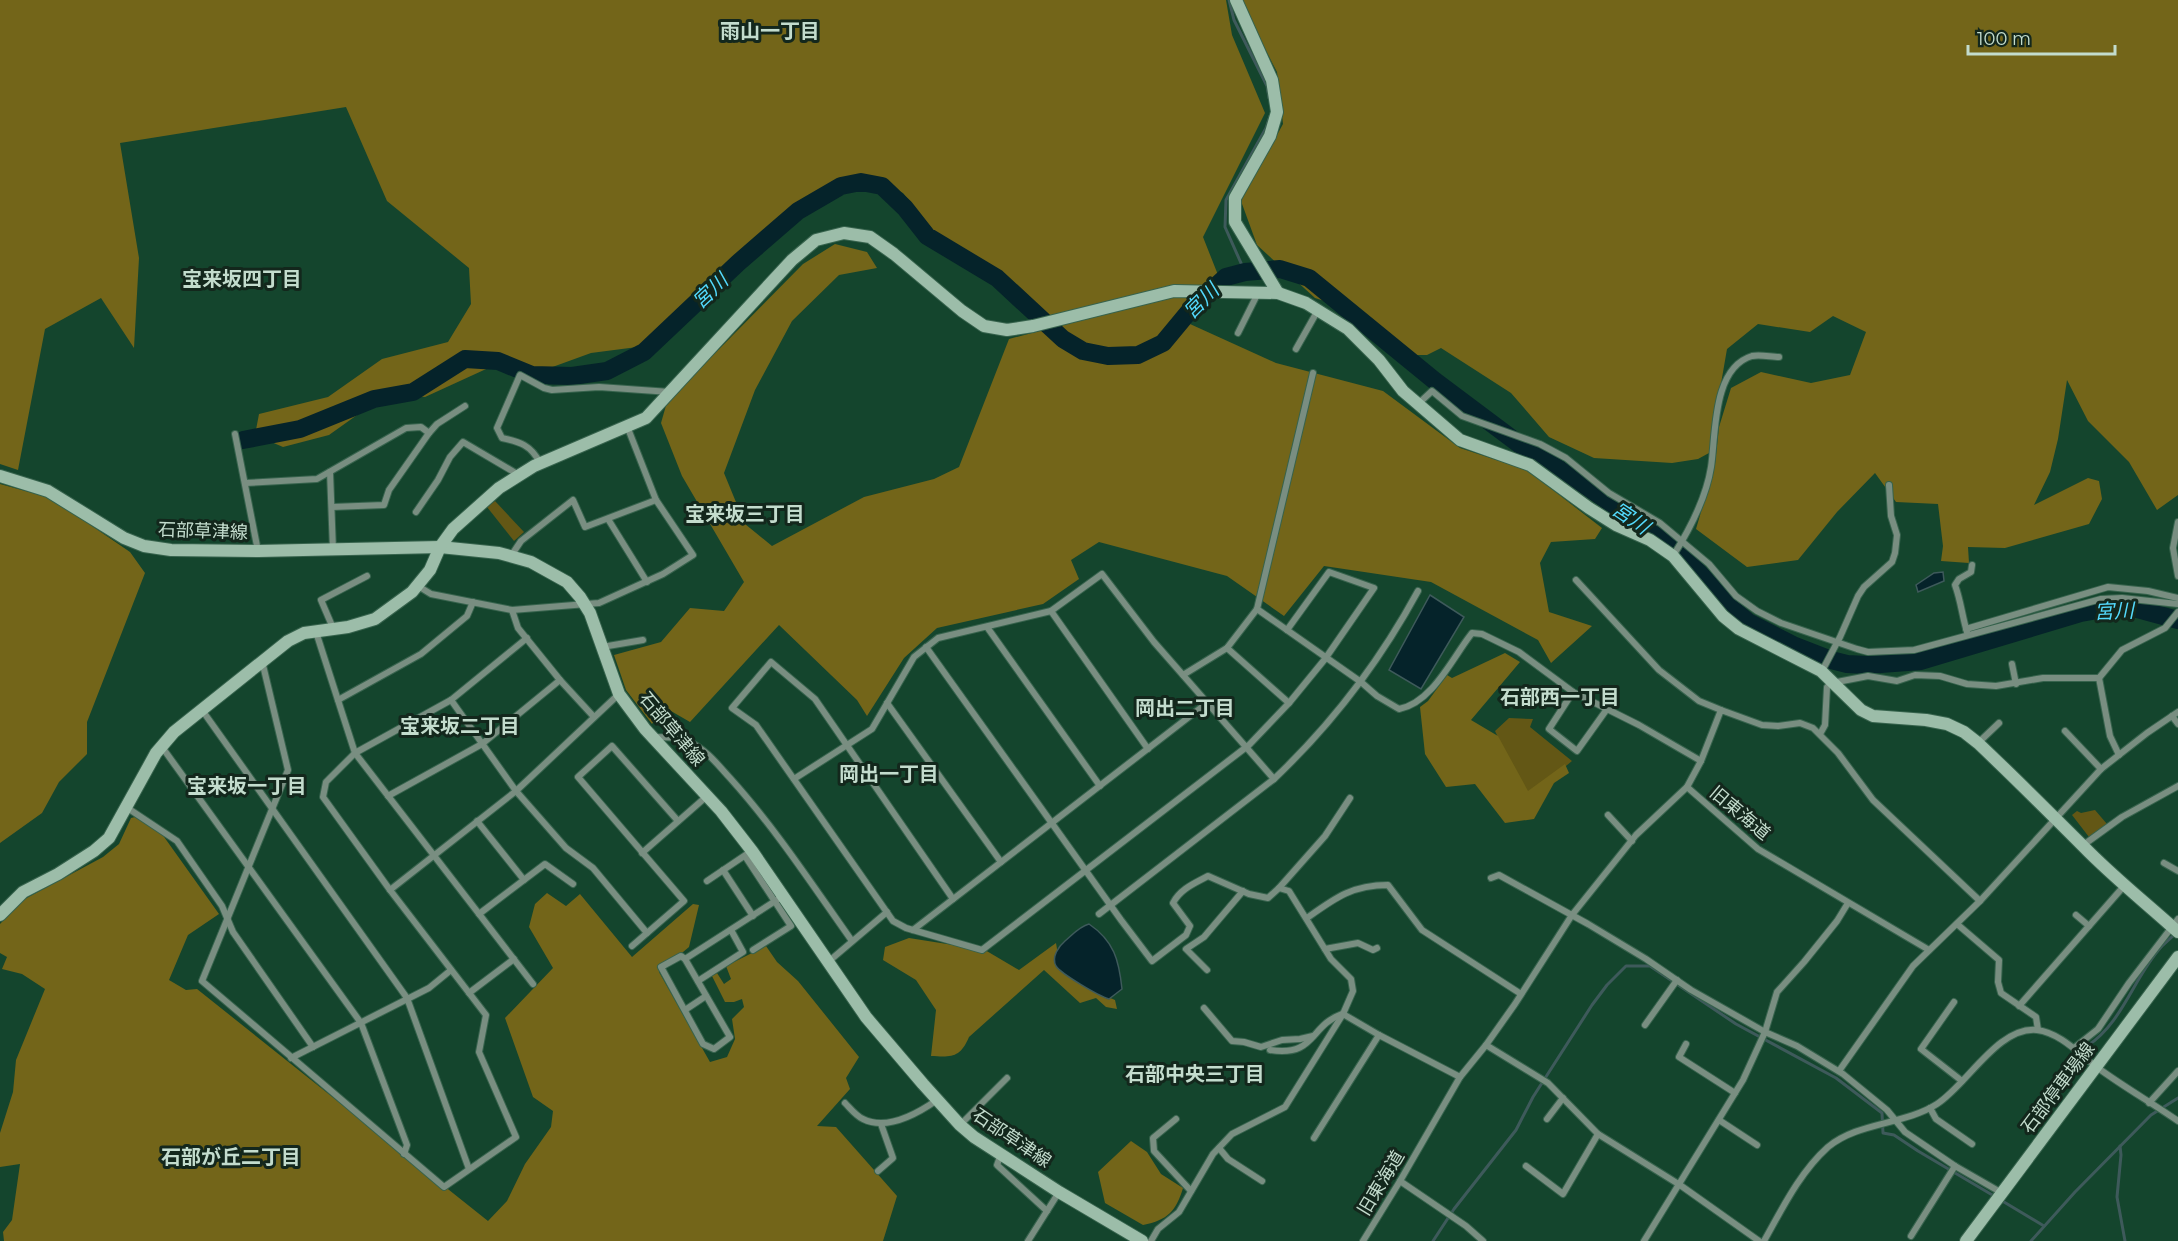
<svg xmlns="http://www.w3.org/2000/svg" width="2178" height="1241" font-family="Montserrat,'Noto Sans JP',sans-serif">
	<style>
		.green { fill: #635715 }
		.forest { fill: #736519 }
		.water { fill: #05232a; stroke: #3e5a5b; stroke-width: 1.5 }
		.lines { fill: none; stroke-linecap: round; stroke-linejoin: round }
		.stream { stroke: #3e5a5b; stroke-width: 3 }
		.river { stroke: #05232a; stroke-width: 18 }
		.street-casing { stroke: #37634d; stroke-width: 8 }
		.secondary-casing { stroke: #37634d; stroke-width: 14 }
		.street { stroke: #798e81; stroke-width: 6 }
		.secondary { stroke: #9cbda9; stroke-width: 12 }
		.labels { text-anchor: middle; stroke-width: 6; stroke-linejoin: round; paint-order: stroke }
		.street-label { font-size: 18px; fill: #c3dccd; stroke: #13271c }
		.neighbourhood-label { font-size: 20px; font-weight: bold; fill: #c3dccd; stroke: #13271c }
		.water-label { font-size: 20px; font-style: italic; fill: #53d9fc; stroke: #13271c }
	</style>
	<rect width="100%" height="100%" fill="#14452d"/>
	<g class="green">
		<path d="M495,501L524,532L514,541L487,507Z"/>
		<path d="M1509,718L1533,719L1530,727L1572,761L1527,798L1495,731Z"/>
		<path d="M2095,810L2107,824L2089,837L2072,815L2077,811L2081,813Z"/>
	</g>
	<g class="forest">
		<path d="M0,0H1226L1232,35L1265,113L1203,237L1220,280L1190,324L1276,363L1383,391L1460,448L1527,470L1602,528L1595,539L1551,542L1540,563L1549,612L1592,626L1551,663L1538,640L1431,582L1324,566L1284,616L1227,576L1099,542L1071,560L1079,579L1043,604L937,628L904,658L867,716L857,700L779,625L690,722L664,707L652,724L626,690L614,655L661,642L690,608L724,611L744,582L682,476L661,423L667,402L803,264L835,244L867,252L877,268L839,275L792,321L755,390L724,473L745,524L772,546L864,497L934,479L959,467L1009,339L1084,319L1063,312L1047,317L933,230L903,193L862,177L837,183L795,224L645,346L591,353L536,373L508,359L425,397L388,393L329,435L283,447L255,435L259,414L328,397L382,359L448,342L471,304L469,268L387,201L346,107L120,143L139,258L134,348L101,298L45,329L18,470L0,464Z"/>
		<path d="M1240,0H2178V495L2157,510L2129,462L2088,421L2067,380L2058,439L2050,472L2034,505L2088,478L2099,481L2102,499L2089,524L2005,548L1968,547L1969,563L1941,561L1943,546L1938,504L1896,502L1875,473L1837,512L1798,560L1747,567L1696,529L1715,464L1719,427L1731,388L1761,372L1811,383L1850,375L1866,332L1833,316L1810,332L1758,324L1727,349L1709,453L1698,459L1672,463L1594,458L1549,437L1511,393L1441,348L1427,355H1412L1359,312L1315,298L1257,245L1241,201L1283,124L1277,72Z"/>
		<path d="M0,484L51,498L130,552L145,573L87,722V754L59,782L42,813L0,843Z"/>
		<path d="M1505,653L1520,662L1471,720L1498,736L1528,791L1565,764L1569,773L1554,783L1534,819L1505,823L1475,784L1446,787L1425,754L1420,707L1428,701L1447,675L1452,678Z"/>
		<path d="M135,817L162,834L219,914L188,935L169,980L186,990L197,989L488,1221L507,1201L525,1164L551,1127L553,1111L533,1097L505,1018L553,968L529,927L535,904L547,893L566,906L580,894L632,957L693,904L699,905L689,947L659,972L710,1062L727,1057L735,1039L732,1019L744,1007L742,999L734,1002H725L712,976L717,973L724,984L731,979L726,966L766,946L777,962L798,981L859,1057L846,1078L850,1089L817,1126L836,1127L897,1196L883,1241H4L3,1232L12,1220L20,1164L0,1167V1133L13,1092L16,1060L45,989L22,974L2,969L7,957L0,953V924L23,900L103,857L119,844L131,818Z"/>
		<path d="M909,938L985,950L1019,970L1056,943L1058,955L1087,988L1115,1000L1117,1009L1106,1007L1096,998L1080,1003L1044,970L969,1037C960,1058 952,1057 931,1056L936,1010L916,980L883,960L885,947Z"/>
		<path d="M1131,1141L1147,1152L1161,1174L1183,1188C1176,1211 1168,1220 1143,1225L1105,1203L1098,1172Z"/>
	</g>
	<g class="water">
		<path d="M1943,572L1944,581L1918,592L1916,585L1934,573Z"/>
		<path d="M1430,595L1464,617L1421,689L1389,670Z"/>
		<path d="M1089,924C1114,941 1119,960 1122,989L1109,999C1099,996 1061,974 1056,966C1051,957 1059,946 1065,941C1072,935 1080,926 1089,924Z"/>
	</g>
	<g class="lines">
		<g class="stream">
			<path d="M1229,0L1234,20L1267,86L1269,98"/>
			<path d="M1245,272L1225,227L1226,200L1266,128L1270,116"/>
			<path d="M2087,1046C2123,1023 2134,976 2162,946C2167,941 2172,937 2176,933"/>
			<path d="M2120,1146L2121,1155L2117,1197L2125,1241"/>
			<path d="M1999,1199L2044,1226"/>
			<path d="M1433,1241L1454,1209L1516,1130L1533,1097L1592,1005L1607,985L1626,966H1650L1736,1024L1836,1078L1882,1113L1883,1133L1894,1135L1918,1151L1994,1196"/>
			<path d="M2031,1241L2075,1192L2151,1115L2178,1098"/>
		</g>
		<path class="river" d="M243,440L300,429L374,399L413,392L465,359L498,361L532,375L572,376L607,371L644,352L738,263L798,211L841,186L861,182L882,186L905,208L927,236L997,278L1063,339L1083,351L1108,356L1138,355L1163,343L1192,308L1226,277L1245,272L1280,269L1309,278L1435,381L1519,444L1586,486L1672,545L1692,565L1730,607L1748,622L1795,646L1831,660L1847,664L1867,665L1921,661L2081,613L2109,608L2130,607L2178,620"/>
		<defs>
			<g id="street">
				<path d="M1238,333L1258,293"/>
				<path d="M1296,349L1318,310"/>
				<path d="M1313,373L1257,609L1361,682L1377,696L1399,709C1431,703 1451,661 1469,637L1472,633L1482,634L1519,652L1573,692L1639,725L1701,761"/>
				<path d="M1418,404L1432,391L1462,416L1540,444L1566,458L1609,493L1660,523L1709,564L1736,596L1757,611L1781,623L1857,649L1868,652L1914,650L2101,599L2122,598L2178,604"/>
				<path d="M235,434L258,551"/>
				<path d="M540,463C531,445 520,442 502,438L497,428L520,375L544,388L552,390L599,387L670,392"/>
				<path d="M330,472L333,550"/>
				<path d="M245,483L317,479L406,428L421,427L429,433L437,424L465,406"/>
				<path d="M332,507L384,505L389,490L429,433"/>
				<path d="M416,512L438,480L450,457L463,442L519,475"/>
				<path d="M608,519L647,582"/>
				<path d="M2178,522L2173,548L2178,576"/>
				<path d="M511,556L521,541L573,500L585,527L656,500"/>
				<path d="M1673,556C1690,529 1706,499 1711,467C1716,435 1712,368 1752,356C1760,354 1771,357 1779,357"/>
				<path d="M1576,580L1659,670L1699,701L1721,710"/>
				<path d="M418,586L431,594L512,610L599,603L663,574L693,555L656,500L627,426"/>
				<path d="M512,610L518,628L560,680L594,717"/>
				<path d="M1051,611L1148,749"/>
				<path d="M987,627L1100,786"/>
				<path d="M333,628L321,600L367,576"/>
				<path d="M1966,629L2108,587L2148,591L2178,598"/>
				<path d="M316,632L355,753L533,984"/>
				<path d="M1967,632C1962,616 1961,601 1955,585L1959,579L1971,572L1972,565"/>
				<path d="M602,647L643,640"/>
				<path d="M926,647L1121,920L1152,961L1186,935L1190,926L1173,903C1180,889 1195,883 1208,876L1249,894L1268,898L1279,888L1289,891L1331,959L1351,979L1353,991L1343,1014L1285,1107L1232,1134L1213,1154L1179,1212L1158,1229L1151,1241"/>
				<path d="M1227,648L1289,703"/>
				<path d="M262,661L288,770L202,981L444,1187L516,1137L479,1052L486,1015L390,890L323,797L326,782L355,753L451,700L527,638"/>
				<path d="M2012,664L2016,684"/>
				<path d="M1822,671L1840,637L1858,596L1864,587L1892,562L1895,553L1897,535L1891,516L1889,485"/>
				<path d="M1183,675L1227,648L1257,609"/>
				<path d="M2099,678L2110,736L2119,755"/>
				<path d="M1573,692L1549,729L1577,751L1607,709"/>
				<path d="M338,700L421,654L467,616L473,602"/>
				<path d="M451,700L516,791L566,848L593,868L647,933"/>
				<path d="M887,703L1001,862"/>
				<path d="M202,710L407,998L469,1169"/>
				<path d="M2172,716L2178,724"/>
				<path d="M2065,731L2101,769"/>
				<path d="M1820,734L1825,725L1827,687L1832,683L1868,676L1897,681L1915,675L1940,676L1967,684L1996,686L2043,678H2099L2122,650L2165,628L2178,612"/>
				<path d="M653,737C666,737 677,737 689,742C706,749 718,765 730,778C776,829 813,886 852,941"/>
				<path d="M1978,743L1999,723"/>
				<path d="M162,747L361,1023L407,1145L404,1154"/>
				<path d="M794,779L872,729L914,657L938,638L1051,611L1102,574L1154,642L1274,779"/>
				<path d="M1687,787L1758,849L1929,950"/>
				<path d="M388,796L482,744L560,680"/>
				<path d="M126,807L177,841L222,906L233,932L313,1047"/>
				<path d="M1608,815L1632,841"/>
				<path d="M477,821L524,880"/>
				<path d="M2082,846L2122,817L2178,786"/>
				<path d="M642,853L707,796"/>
				<path d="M745,856L791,926L753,950"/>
				<path d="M2164,863L2178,871"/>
				<path d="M723,870L753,916"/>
				<path d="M1491,878L1499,875L1588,924L1646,959L1691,990L1765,1032L1797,1046L1843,1074L1887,1110L1905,1132L1955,1166L2002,1193"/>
				<path d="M707,881L747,854"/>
				<path d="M1279,888L1325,836L1350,798"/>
				<path d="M390,890L516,791L619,694"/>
				<path d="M953,899L815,699L771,662L732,708L756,725L893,921L906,928L982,950L1249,745L1289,703L1325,659L1374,588L1329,572L1287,630"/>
				<path d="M479,914L545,864L573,884"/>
				<path d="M1099,914L1274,779C1332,724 1380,661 1418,591"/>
				<path d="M2076,915L2089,926"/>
				<path d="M1307,918C1335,898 1352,885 1388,885L1422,930L1521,994"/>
				<path d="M1957,924L1999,960L1998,982L2001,993L2036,1017L2038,1030"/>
				<path d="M913,930L1207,703"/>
				<path d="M632,946L684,901L578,777L612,746L678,821"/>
				<path d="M1325,949L1358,943L1373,950L1377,948"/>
				<path d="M685,959L681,956L661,967L703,1044L714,1049L730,1037L685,959L783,896"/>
				<path d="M828,962L887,912"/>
				<path d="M1207,970L1186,949L1204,937L1243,891"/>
				<path d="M698,981L743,952L731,930"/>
				<path d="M469,993L514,959"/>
				<path d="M1954,1002L1921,1049L1962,1081"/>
				<path d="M2019,1006L2124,886"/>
				<path d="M1204,1008L1232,1041L1244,1042L1261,1047L1282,1040L1300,1039L1313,1036"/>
				<path d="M685,1010L706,996"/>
				<path d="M1343,1014L1379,1035L1460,1077"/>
				<path d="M1645,1025L1677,980"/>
				<path d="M1686,1044L1679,1057L1735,1093"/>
				<path d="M1486,1045L1548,1083L1598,1134L1680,1185L1759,1241"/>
				<path d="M2074,1048L2098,1029L2129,983L2178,919"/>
				<path d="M1270,1050C1316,1057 1309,1026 1342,1014"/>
				<path d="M291,1058L429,988L451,970"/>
				<path d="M1839,1071L1913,966L1980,901L2101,769L2147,733L2178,712"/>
				<path d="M845,1103C850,1108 856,1116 863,1119C887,1131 917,1114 937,1100"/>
				<path d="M2149,1103L2178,1071"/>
				<path d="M1930,1108L1936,1119L1972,1144"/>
				<path d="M1176,1119L1153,1138L1154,1151L1191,1191"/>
				<path d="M1547,1119L1563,1098"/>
				<path d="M1719,1120L1757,1145"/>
				<path d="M960,1125L1007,1078"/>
				<path d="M1314,1138L1379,1035"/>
				<path d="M1219,1148L1228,1159L1262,1181"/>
				<path d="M1001,1154L997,1165L1047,1211"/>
				<path d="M1526,1166L1563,1194L1598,1134"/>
				<path d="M878,1171L893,1158L881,1124"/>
				<path d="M1400,1181L1466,1226L1483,1241"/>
				<path d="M1911,1236L1955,1166"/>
				<path d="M1028,1241L1059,1192"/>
				<path d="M1363,1241L1400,1181L1460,1077L1486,1045L1515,1004L1572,915L1636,835L1687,787L1701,761L1721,710L1762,725L1778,726L1800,723L1813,728L1838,753L1873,800L1980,901"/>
				<path d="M1644,1241L1743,1080L1765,1032L1777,992L1804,962L1837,921L1848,903"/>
				<path d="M1764,1241C1782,1209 1800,1172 1828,1147C1858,1122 1904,1125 1937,1104C1967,1085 1998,1026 2037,1030C2061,1033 2080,1055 2098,1068C2124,1087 2152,1103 2178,1121"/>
			</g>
			<g id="secondary">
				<path d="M1236,0L1272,80L1277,112L1270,136L1235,198V222L1278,293"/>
				<path d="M0,476L48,491L124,538L144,546L171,550L258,551L440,547L499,553L531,562L567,582L580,597L590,613L619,694L645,729L721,811L752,851L866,1017L923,1084L960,1125L974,1137L1059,1192L1142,1241"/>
				<path d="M0,915L23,892L58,874L94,851L109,838L156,753L174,732L288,641L304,633L348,627L375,619L412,592L430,570L440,547L453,529L499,488L534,466L646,418L792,260L816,240L844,233L870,237L894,254L962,311L984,326L1007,330L1033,326L1174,291L1278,293L1306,303L1348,329L1379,360L1403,391L1460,440L1530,465L1589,508L1616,525L1650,540L1673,556L1723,616L1739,629L1821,671L1861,710L1873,716L1926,720L1947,724L1964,732L1978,743C2014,777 2048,811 2083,846C2113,877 2146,903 2178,932"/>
				<path d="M1966,1241L2178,957"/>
			</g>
		</defs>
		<use href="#street" class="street-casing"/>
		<use href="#secondary" class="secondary-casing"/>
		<use href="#street" class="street"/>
		<use href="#secondary" class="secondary"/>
	</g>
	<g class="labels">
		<g class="street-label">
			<text transform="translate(203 531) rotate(2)" y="6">石部草津線</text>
			<text transform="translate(672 729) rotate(50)" y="6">石部草津線</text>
			<text transform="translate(1740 813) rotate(40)" y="6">旧東海道</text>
			<text transform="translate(2058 1088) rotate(-53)" y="6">石部停車場線</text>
			<text transform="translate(1012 1138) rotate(34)" y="6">石部草津線</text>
			<text transform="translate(1381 1183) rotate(-59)" y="6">旧東海道</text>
		</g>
		<g class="neighbourhood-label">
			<text x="770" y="38">雨山一丁目</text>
			<text x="242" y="286">宝来坂四丁目</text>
			<text x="745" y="521">宝来坂三丁目</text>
			<text x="1560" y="704">石部西一丁目</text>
			<text x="1185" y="715">岡出二丁目</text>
			<text x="460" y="733">宝来坂二丁目</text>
			<text x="889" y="781">岡出一丁目</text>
			<text x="247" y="793">宝来坂一丁目</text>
			<text x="1195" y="1081">石部中央三丁目</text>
			<text x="231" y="1164">石部が丘二丁目</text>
		</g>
		<g class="water-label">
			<text transform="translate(710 291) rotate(-43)" y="7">宮川</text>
			<text transform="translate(1201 301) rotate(-45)" y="7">宮川</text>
			<text transform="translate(1631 518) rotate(34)" y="7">宮川</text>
			<text transform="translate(2114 611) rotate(-2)" y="7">宮川</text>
		</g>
	</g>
	<path d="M1968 45v9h147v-9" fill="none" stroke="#c3dccd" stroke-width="3"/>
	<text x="1977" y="45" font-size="18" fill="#c3dccd" stroke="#13271c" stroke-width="4.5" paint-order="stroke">100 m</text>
</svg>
